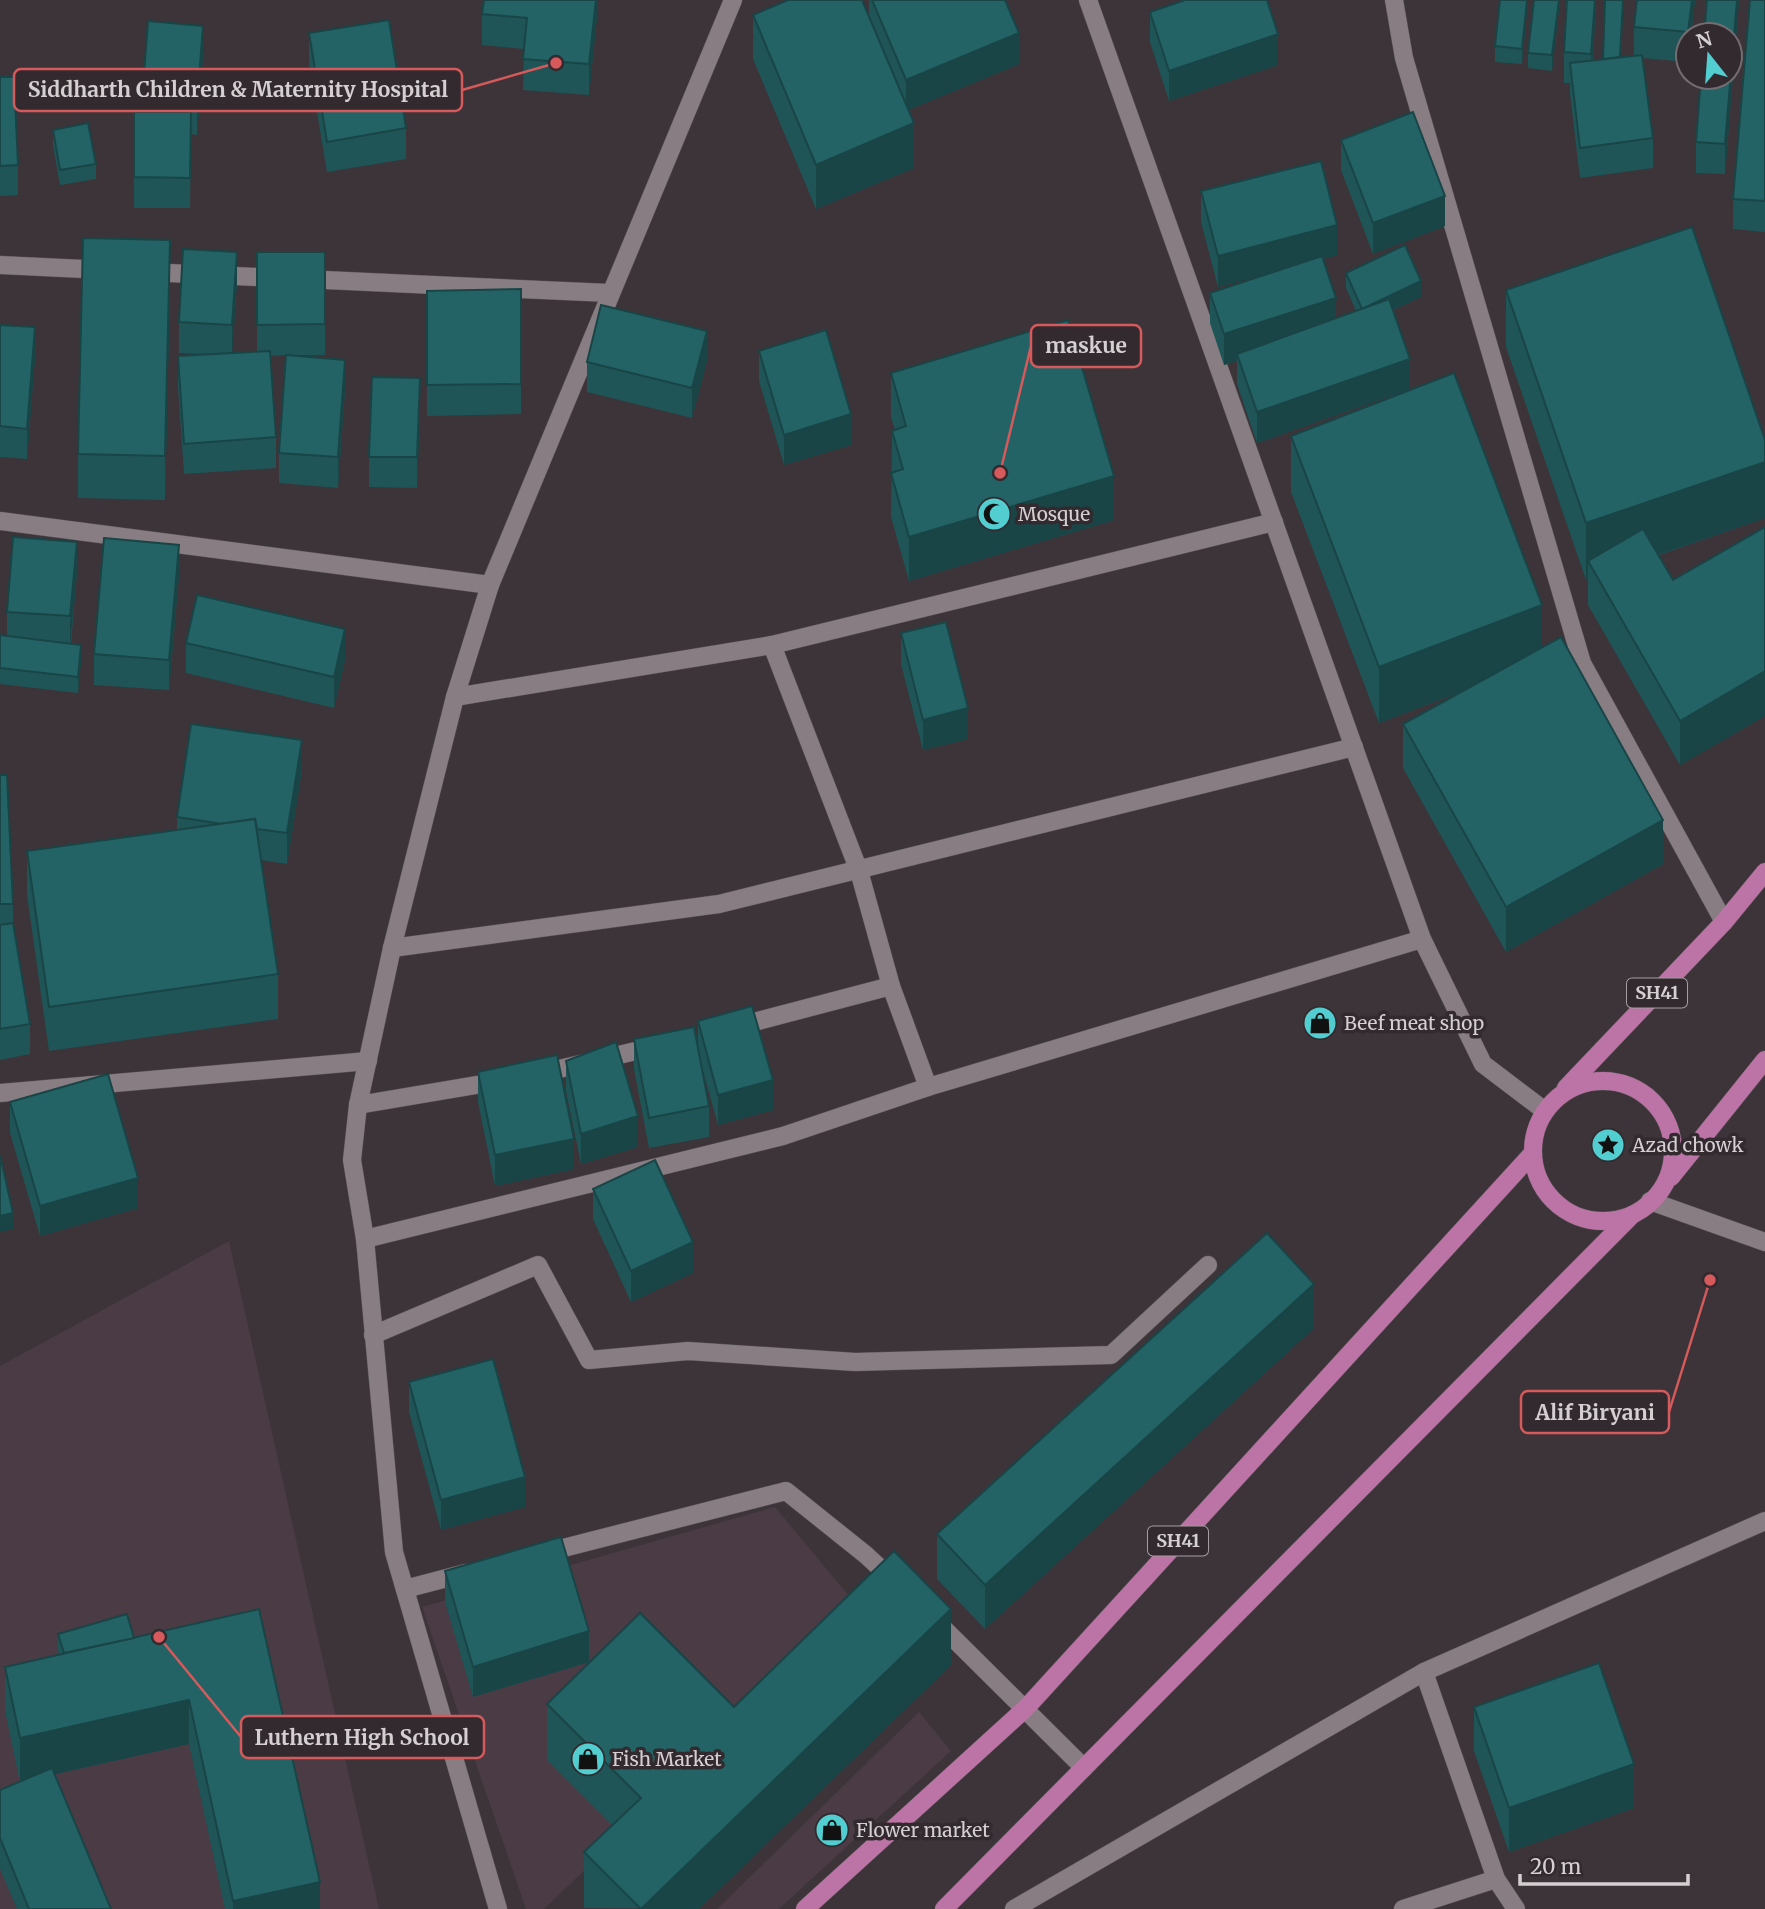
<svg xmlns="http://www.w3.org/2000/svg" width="1765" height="1909" font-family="Merriweather,serif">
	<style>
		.built { fill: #4a3b44 }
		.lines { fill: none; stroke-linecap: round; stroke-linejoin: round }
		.minor-casing { stroke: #585155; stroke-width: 19 }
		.major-casing { stroke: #585155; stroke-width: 19 }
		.minor { stroke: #877d83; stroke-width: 18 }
		.major { stroke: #bc73a5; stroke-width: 18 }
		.wall { fill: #1f5557 }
		.shaded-wall { fill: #194547 }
		.building { fill: #246365; stroke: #194547; stroke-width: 2 }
		.labels { text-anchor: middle; stroke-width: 7; stroke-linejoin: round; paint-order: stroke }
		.shield { fill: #322a2f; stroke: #a49ea1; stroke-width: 2 }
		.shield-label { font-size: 18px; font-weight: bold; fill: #d5cfd2 }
		.poi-label { font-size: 19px; fill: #d5cfd2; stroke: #322a2f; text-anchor: start }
		.leader { fill: none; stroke: #d65a5b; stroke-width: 2.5 }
		.callout-dot { fill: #d65a5b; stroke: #322a2f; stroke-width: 2.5 }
		.callout { fill: #322a2f; stroke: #d65a5b; stroke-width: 2.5 }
		.callout-label { font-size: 21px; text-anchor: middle; font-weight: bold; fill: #d5cfd2 }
	</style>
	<rect width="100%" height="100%" fill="#3c3439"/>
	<g class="built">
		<path d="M229,1241L379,1909H0V1366Z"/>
		<path d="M775,1507L859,1608L544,1909H526L422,1607Z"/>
		<path d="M919,1712L951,1751L779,1909H717Z"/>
	</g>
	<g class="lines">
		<defs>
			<g id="minor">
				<path d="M1088,0L1422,939L1483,1064L1545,1111"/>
				<path d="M1394,0L1404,58L1582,663L1724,922"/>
				<path d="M0,265L105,270"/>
				<path d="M147,272L609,293"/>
				<path d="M0,521L490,585"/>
				<path d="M772,645L859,871L891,986L928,1087"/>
				<path d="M455,697L772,645L1274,522"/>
				<path d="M392,948L719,904L1354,747"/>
				<path d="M735,1027L891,986"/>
				<path d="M538,1074L657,1046"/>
				<path d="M0,1093L368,1061"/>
				<path d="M358,1105L500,1081"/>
				<path d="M1650,1201L1765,1242"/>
				<path d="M365,1239L783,1136L928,1087L1422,939"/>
				<path d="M373,1335L538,1265L589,1360L688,1351L855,1362L1111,1355L1208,1265"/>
				<path d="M540,1554L786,1491L866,1555L895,1582"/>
				<path d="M405,1589L466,1573"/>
				<path d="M935,1620L1084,1768"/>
				<path d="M1424,1672L1496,1879L1516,1909"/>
				<path d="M498,1909L394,1552L365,1239L352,1160L358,1105L392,948L455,697L490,585L733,0"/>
				<path d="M1014,1909L1424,1672L1765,1521"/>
				<path d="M1403,1909L1496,1879"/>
			</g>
			<g id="major">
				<circle cx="1603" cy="1151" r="70"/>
				<path d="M1566,1088L1724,922L1765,872"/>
				<path d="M1671,1177L1765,1060"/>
				<path d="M805,1909L1026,1708L1532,1154"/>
				<path d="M944,1909L1632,1215"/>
			</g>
		</defs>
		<use href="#minor" class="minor-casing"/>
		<use href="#major" class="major-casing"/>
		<use href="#minor" class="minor"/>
		<use href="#major" class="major"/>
	</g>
	<g class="wall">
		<path d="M597,0V16L589,95L523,90L524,49L482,45V14Z"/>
		<path d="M869,0H1005L1019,64L908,110L914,168L816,209L753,59V15L869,16Z"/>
		<path d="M1500,0H1528L1522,64L1495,62V46Z"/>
		<path d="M1534,0H1560L1552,71L1528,68V53Z"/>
		<path d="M1596,0L1593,60L1603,59L1605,0H1623L1621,57L1634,55V27L1637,0H1695L1691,35H1688V62L1642,58L1653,138V168L1580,178L1570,94V83H1564V52Z"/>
		<path d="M1739,0L1725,174L1696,173V142Z"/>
		<path d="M1765,0V232L1733,229V199Z"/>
		<path d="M1150,12L1278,65L1169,101L1150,42Z"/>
		<path d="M309,33L406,128V159L327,172L309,64Z"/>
		<path d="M203,56L197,135L191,134L190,208H134V112H142V100Z"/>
		<path d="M0,77L18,165V195L0,196Z"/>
		<path d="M53,130L96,164V179L60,185L53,146Z"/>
		<path d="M1341,140L1445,226L1373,254L1341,170Z"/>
		<path d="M1201,191L1337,255L1323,259L1336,318L1356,311L1346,288V273L1421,297L1393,310L1410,389L1257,443L1237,384V361L1224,365L1210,323V293L1276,271L1218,287L1201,222Z"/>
		<path d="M257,252H325V355H287L345,390L338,488L279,483V453L286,355L270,356L276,437V468L184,474L178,387V356L209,354L179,353V322L237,282L232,353L257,351Z"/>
		<path d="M170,284L165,500L78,498V454Z"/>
		<path d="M521,289V414L427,416V291Z"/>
		<path d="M1506,290L1765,440V518L1659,555L1673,580L1765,527V716L1680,765L1588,605V579L1586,580L1506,347Z"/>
		<path d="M0,325L35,357L27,459L0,457Z"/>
		<path d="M759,351L851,445L784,465L759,381Z"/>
		<path d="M707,361L692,418L587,392V362Z"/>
		<path d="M891,373L1114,520L909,581L891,517L892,431L895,430L891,417Z"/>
		<path d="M420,408L417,488L369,487V457Z"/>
		<path d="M1291,436L1542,647L1663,864L1506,952L1403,768V724L1461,692L1379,723L1291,492Z"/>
		<path d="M77,572L71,644L81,661L78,693L0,684V635L7,636V612Z"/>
		<path d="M179,575L169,690L94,685V654Z"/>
		<path d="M901,633L968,739L923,750L901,664Z"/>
		<path d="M186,643L345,660L334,708L186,673Z"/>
		<path d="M302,770L287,864L261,860L278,974V1019L49,1051L27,895V851L177,830V817Z"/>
		<path d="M0,775L13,904V924L30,1024V1054L0,1060Z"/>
		<path d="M698,1021L773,1110L718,1125L700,1060L709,1106V1137L649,1148L634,1069V1039L698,1047Z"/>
		<path d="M566,1061L638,1147L581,1164L566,1091Z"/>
		<path d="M478,1072L574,1169L495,1186L478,1102Z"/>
		<path d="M10,1102L138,1208L40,1236L10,1133Z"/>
		<path d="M593,1189L693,1273L631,1302L593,1219Z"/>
		<path d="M1314,1328L985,1629L937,1579V1534Z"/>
		<path d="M409,1382L525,1507L441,1530L409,1412Z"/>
		<path d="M445,1571L589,1662L473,1697L445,1602Z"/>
		<path d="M259,1609L320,1909H225L189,1744L55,1774L111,1909H17L0,1869V1790L20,1782L5,1711V1667L59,1654L58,1650V1634L134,1638Z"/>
		<path d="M951,1665L699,1909L584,1908V1852L612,1825L547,1760V1704L734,1707Z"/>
		<path d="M1474,1707L1634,1808L1509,1852L1474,1751Z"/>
	</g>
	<g class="shaded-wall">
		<path d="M596,0H597V16L589,95V64Z"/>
		<path d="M1527,0H1528L1522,64V49Z"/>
		<path d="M1559,0H1560L1552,71V55Z"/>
		<path d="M1595,0H1596L1591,85V54Z"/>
		<path d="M1692,0H1695L1691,35H1688Z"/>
		<path d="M1737,0H1739L1725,174V144Z"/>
		<path d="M203,26V56L197,135V104Z"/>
		<path d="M1019,33V64L906,111V80Z"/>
		<path d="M1278,34V65L1169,101V71Z"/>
		<path d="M914,123V168L816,209V165Z"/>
		<path d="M1445,196V226L1373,254V223Z"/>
		<path d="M1337,225V255L1218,287V256Z"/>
		<path d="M170,240V284L165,500V456Z"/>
		<path d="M237,252V282L232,356V325Z"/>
		<path d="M1421,281V297L1362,324V309Z"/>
		<path d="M1336,298V329L1237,354V361L1224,365V334Z"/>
		<path d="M35,327V357L27,459V429Z"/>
		<path d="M707,331V361L692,418V388Z"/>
		<path d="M1410,359V389L1257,443V412Z"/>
		<path d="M345,360V390L338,488V457Z"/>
		<path d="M420,378V408L417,488V457Z"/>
		<path d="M851,414V445L784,465V435Z"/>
		<path d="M1765,462V518L1596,576L1588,561V579L1586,580V523Z"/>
		<path d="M1114,476V520L909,581V537Z"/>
		<path d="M77,542V572L70,646V616Z"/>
		<path d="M179,545V575L169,690V660Z"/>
		<path d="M1542,605V661L1379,723V667Z"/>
		<path d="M345,629V660L334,708V677Z"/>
		<path d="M81,645V661L78,693V677Z"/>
		<path d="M1765,671V716L1680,765V721Z"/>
		<path d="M968,708V739L923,750V720Z"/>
		<path d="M302,740V770L287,864V833Z"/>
		<path d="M1663,820V864L1506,952V907Z"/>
		<path d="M773,1080V1110L718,1125V1095Z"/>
		<path d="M638,1116V1147L581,1164V1134Z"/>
		<path d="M574,1139V1169L495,1186V1155Z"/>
		<path d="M138,1178V1208L40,1236V1206Z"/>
		<path d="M13,1213V1229L0,1232V1216Z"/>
		<path d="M693,1242V1273L631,1302V1271Z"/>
		<path d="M1314,1284V1328L985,1629V1585Z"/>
		<path d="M525,1477V1507L441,1530V1500Z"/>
		<path d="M951,1609V1665L699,1909H642Z"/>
		<path d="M589,1631V1662L473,1697V1667Z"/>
		<path d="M189,1700V1744L20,1782V1738Z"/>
		<path d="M1634,1764V1808L1509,1852V1808Z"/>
		<path d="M320,1882V1909H233V1901Z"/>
	</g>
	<g class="building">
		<path d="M484,0H596L589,64L523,59L527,18L482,14Z"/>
		<path d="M788,0H862L914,123L816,165L753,15Z"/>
		<path d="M872,0H1005L1019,33L906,80Z"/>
		<path d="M1185,0H1267L1278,34L1169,71L1150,12Z"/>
		<path d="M1500,0H1527L1522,49L1495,46Z"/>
		<path d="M1534,0H1559L1552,55L1528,53Z"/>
		<path d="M1567,0H1595L1591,54L1564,52Z"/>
		<path d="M1605,0H1623L1620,57L1603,59Z"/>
		<path d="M1637,0H1692L1688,32L1634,27Z"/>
		<path d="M1707,0H1737L1725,144L1696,142L1701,77H1730V35H1704Z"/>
		<path d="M1750,0H1765V201L1733,199Z"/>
		<path d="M389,20L406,128L327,142L309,33Z"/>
		<path d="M148,21L203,26L197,104L142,100Z"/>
		<path d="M1642,55L1653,138L1580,148L1570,63Z"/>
		<path d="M0,77H14L18,165L0,166Z"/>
		<path d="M134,112H191L190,178L134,177Z"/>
		<path d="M1413,112L1445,196L1373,223L1341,140Z"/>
		<path d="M88,123L96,164L60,170L53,130Z"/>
		<path d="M1321,161L1337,225L1218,256L1201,191Z"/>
		<path d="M1692,227L1765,440V462L1586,523L1506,290Z"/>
		<path d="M83,238L170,240L165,456L78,454Z"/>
		<path d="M1405,245L1421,281L1362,309L1346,273Z"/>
		<path d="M183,249L237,252L232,325L179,322Z"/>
		<path d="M257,252H325V324L257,325Z"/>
		<path d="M1322,256L1336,298L1224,334L1210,293Z"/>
		<path d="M521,289V384L427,385V291Z"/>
		<path d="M1389,299L1410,359L1257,412L1237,354Z"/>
		<path d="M601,305L707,331L692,388L587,362Z"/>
		<path d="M1068,320L1114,476L909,537L891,473L903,469L892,431L906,426L891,373Z"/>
		<path d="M0,325L35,327L27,429L0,426Z"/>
		<path d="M826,330L851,414L784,435L759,351Z"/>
		<path d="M270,351L276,437L184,444L178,356Z"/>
		<path d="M286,355L345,360L338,457L279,453Z"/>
		<path d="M1454,373L1542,605L1379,667L1291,436Z"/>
		<path d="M372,377L420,378L417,457H369Z"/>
		<path d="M1765,527V671L1680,721L1588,561L1643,529L1673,580Z"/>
		<path d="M13,537L77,542L70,616L7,612Z"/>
		<path d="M104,538L179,545L169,660L94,654Z"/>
		<path d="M197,595L345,629L334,677L186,643Z"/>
		<path d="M946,622L968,708L923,720L901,633Z"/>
		<path d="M0,635L81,645L78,677L0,668Z"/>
		<path d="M1561,637L1663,820L1506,907L1403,724Z"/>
		<path d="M191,724L302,740L287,833L257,829L255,819L222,824L177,817Z"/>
		<path d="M0,775H7L13,904H0Z"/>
		<path d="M255,819L278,974L49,1007L27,851Z"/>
		<path d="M13,923L30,1024L0,1029V925Z"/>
		<path d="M752,1006L773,1080L718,1095L698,1021Z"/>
		<path d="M694,1027L709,1106L649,1118L634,1039Z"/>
		<path d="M616,1042L638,1116L581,1134L566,1061Z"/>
		<path d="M557,1055L574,1139L495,1155L478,1072Z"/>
		<path d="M108,1074L138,1178L40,1206L10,1102Z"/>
		<path d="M0,1155L13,1213L0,1216Z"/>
		<path d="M655,1160L693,1242L631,1271L593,1189Z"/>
		<path d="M1267,1233L1314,1284L985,1585L937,1534Z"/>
		<path d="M493,1359L525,1477L441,1500L409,1382Z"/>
		<path d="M561,1537L589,1631L473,1667L445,1571Z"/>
		<path d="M894,1551L951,1609L641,1909L584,1852L641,1798L547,1704L640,1613L734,1707Z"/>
		<path d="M259,1609L320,1882L233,1901L189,1700L20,1738L5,1667Z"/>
		<path d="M127,1614L134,1638L64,1653L58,1634Z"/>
		<path d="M1599,1663L1634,1764L1509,1808L1474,1707Z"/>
		<path d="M52,1768L111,1909H29L0,1838V1790Z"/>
	</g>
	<defs>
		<symbol id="mosque-disc" viewBox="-11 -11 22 22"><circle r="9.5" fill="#52cdd0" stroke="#322a2f"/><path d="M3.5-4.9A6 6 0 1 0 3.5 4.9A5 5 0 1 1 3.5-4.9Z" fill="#111"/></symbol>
		<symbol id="shop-disc" viewBox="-11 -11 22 22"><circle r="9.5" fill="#52cdd0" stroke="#322a2f"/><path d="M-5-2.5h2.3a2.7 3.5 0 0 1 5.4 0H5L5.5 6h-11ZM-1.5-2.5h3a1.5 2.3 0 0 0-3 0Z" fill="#111"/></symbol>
		<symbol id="sight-disc" viewBox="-11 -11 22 22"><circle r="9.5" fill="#52cdd0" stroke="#322a2f"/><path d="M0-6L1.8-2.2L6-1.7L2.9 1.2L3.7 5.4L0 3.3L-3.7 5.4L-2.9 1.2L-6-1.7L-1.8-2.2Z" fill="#111"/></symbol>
	</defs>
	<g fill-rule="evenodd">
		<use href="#mosque-disc" x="975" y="495" width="38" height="38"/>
		<use href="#shop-disc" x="1301" y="1004" width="38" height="38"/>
		<use href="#sight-disc" x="1589" y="1126" width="38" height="38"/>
		<use href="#shop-disc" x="569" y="1740" width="38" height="38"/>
		<use href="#shop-disc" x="813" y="1811" width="38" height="38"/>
	</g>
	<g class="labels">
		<g class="shield">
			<rect x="1627" y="978.5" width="60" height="29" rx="5"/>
			<rect x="1148" y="1526.5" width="60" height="29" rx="5"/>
		</g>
		<g class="shield-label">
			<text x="1657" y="999">SH41</text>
			<text x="1178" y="1547">SH41</text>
		</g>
		<g class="poi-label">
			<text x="1018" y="521">Mosque</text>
			<text x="1344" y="1030">Beef meat shop</text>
			<text x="1632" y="1152">Azad chowk</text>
			<text x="612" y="1766">Fish Market</text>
			<text x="856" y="1837">Flower market</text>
		</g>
	</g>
	<path class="leader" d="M556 63L462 90M1000 473L1031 346M1710 1280L1669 1412M159 1637L241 1737"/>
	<g class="callout-dot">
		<circle cx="556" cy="63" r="7"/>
		<circle cx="1000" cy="473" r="7"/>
		<circle cx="1710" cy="1280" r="7"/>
		<circle cx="159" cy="1637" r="7"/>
	</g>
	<g class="callout">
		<rect x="14" y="69" width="448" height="42" rx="7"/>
		<rect x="1031" y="325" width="110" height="42" rx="7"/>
		<rect x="1521" y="1391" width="148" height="42" rx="7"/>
		<rect x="241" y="1716" width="243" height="42" rx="7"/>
	</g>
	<g class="callout-label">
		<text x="238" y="97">Siddharth Children &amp; Maternity Hospital</text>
		<text x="1086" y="353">maskue</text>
		<text x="1595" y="1420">Alif Biryani</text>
		<text x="362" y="1745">Luthern High School</text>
	</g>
	<g transform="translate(1709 56) rotate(343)"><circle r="33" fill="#322a2f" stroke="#736c70" stroke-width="2"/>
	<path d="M0-5L12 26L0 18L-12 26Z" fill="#52cdd0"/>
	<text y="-10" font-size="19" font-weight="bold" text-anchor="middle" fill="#d5cfd2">N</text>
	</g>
	<path d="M1520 1874v10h168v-10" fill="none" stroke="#d5cfd2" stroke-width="3.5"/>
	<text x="1530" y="1874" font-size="21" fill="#d5cfd2" stroke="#322a2f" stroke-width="5" paint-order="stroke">20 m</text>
</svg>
